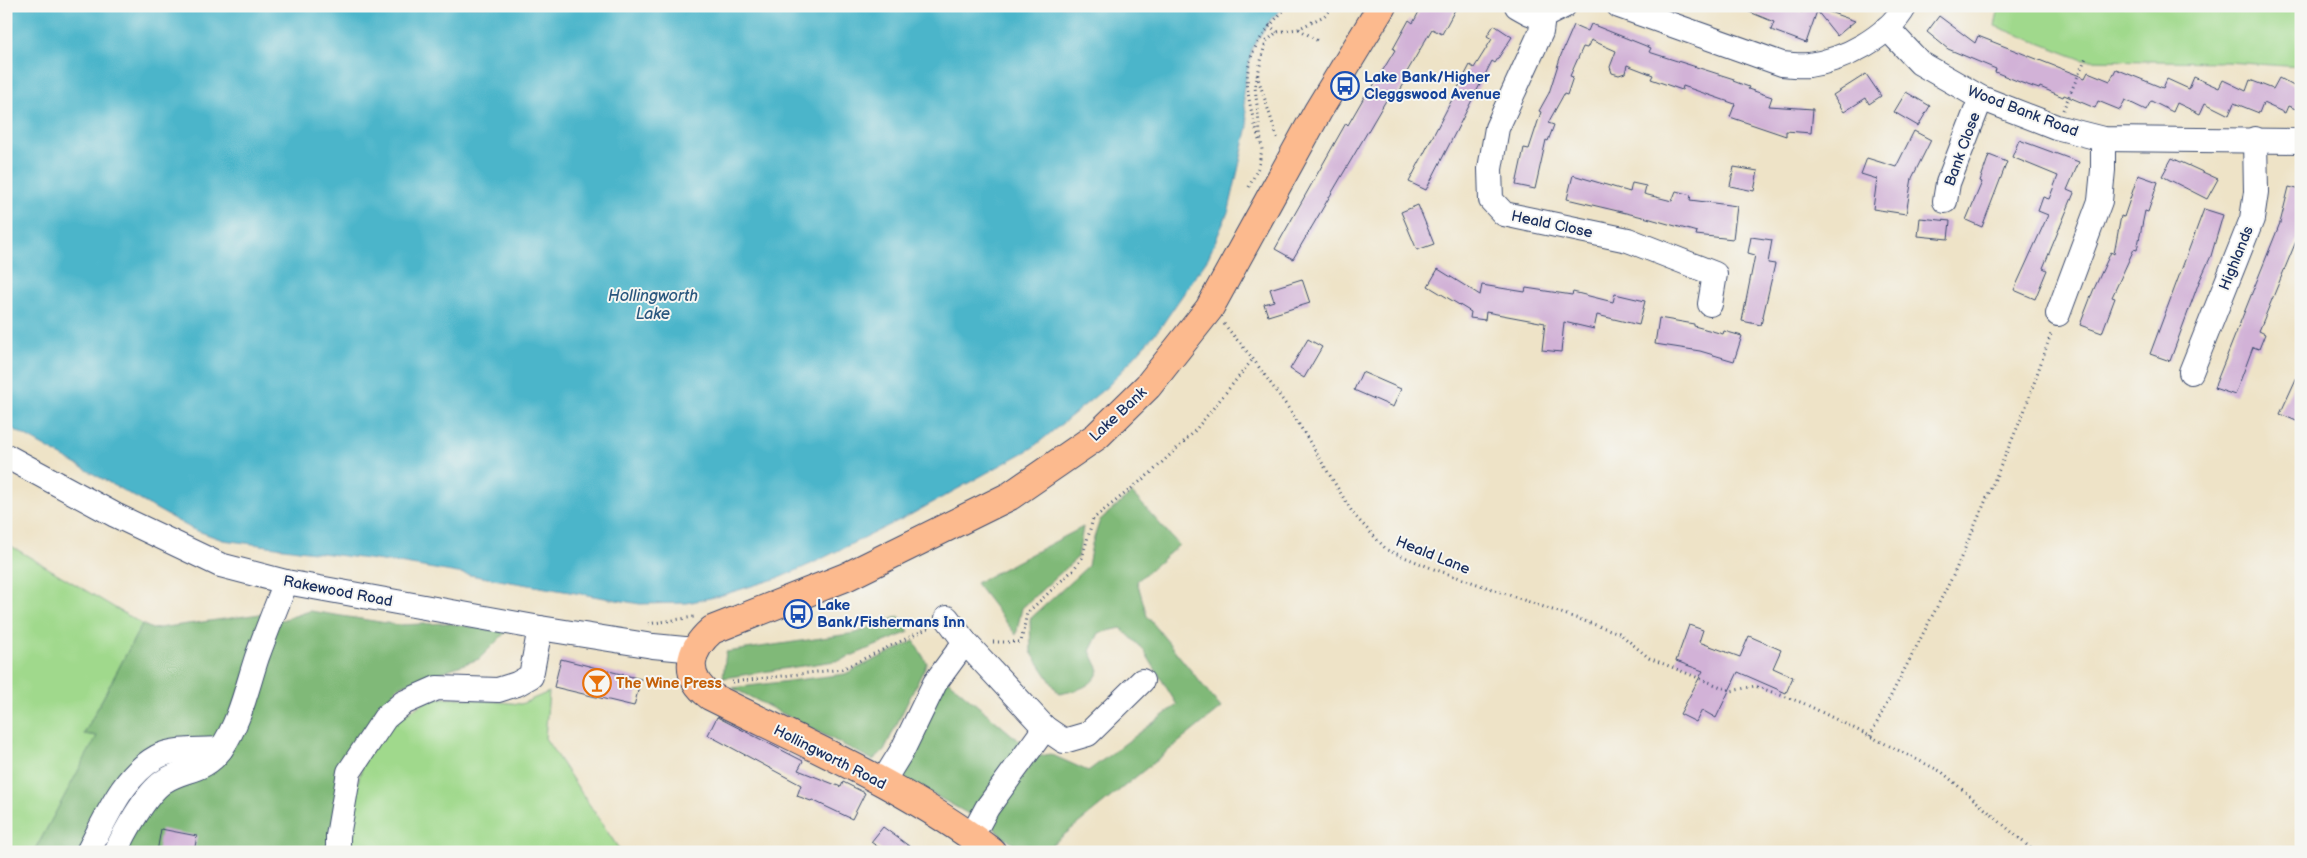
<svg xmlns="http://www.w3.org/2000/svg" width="2307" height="858" font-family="'Balsamiq Sans',sans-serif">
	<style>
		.green { fill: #a0d98c; stroke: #5e8475 }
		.forest { fill: #80b978; stroke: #4e746b }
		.water { fill: #4cb5ca; stroke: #347294 }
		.building { fill: #d2b2d7 }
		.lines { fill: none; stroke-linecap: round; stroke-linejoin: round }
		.minor-casing { stroke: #3b4a6e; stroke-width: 26 }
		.major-casing { stroke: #3b4a6e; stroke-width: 30 }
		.path { stroke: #3b4a6e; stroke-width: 3; stroke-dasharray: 1 4; stroke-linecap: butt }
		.minor { stroke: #fff; stroke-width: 24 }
		.major { stroke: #fcba8e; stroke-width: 28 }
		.labels { text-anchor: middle; stroke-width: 4; stroke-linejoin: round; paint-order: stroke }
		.transit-label { font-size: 15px; font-weight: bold; fill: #164399; stroke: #f6f6f2; text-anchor: start }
		.street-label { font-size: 15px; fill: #1b2f5e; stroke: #f6f6f2 }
		.food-label { font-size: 15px; font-weight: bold; fill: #c56008; stroke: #f6f6f2; text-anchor: start }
		.water-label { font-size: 16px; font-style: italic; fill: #2a577e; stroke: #f6f6f2 }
	</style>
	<rect width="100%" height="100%" fill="#f6f6f2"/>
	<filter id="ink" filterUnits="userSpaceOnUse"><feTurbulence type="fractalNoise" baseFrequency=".02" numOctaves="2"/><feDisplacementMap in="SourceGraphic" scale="10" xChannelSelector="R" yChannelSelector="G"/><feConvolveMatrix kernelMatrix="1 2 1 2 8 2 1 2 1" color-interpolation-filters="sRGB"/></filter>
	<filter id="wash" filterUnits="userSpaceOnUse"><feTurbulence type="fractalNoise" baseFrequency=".0096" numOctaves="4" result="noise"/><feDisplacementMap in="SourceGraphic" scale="20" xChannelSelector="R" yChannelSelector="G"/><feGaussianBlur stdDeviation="1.12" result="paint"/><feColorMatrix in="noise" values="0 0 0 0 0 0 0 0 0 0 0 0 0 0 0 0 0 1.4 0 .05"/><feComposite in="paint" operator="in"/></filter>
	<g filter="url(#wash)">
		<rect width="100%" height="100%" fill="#eee3c7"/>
		<g class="green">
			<path d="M1999,6H2301V67L2227,62L2083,60L1995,26Z"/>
			<path d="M6,543L142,624L84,734L98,736L34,852H6Z"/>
			<path d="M549,692L545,738L621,852H346V823L363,764L382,730L431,698H460L521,704Z"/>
		</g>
		<g class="forest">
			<path d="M1132,493L1179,545L1137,581L1147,616L1221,708L1043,852H1024L997,832L990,819L1036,757L1050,754L1088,771L1177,705L1143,649L1121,628L1099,633L1090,651L1099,670C1094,687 1075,691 1059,694L1031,652L1030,619L1088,566L1092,544L1100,520Z"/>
			<path d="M1083,527L1078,557L1022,608L1016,635L976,583Z"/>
			<path d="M310,611L399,625L446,623L506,632L479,659L398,687L360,743L329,852H34L97,736L84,734L142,624L152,629L260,614L282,620Z"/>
			<path d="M899,616L909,632L841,660L723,678L726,652L856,633Z"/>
			<path d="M914,641L927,663L884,750L873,760L733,688L845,674Z"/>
			<path d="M945,678L1024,745L974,817L893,772Z"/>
		</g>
		<path class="water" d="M6,6H1285L1271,19L1252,48L1243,93L1248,126L1229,210L1208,258L1160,328L1108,386L1032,448L912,514L811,564L781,577L719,596L687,603L640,604L405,564L223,540L192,529L6,425Z"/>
		<g id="blocks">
			<g class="building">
				<path d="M1422,6H1457L1442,34L1432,29L1404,77L1407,79L1394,100L1388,97L1293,259L1275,249L1346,123L1348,125L1367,92L1369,93L1395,50L1393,49L1409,20L1413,23Z"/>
				<path d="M1735,6H1787L1802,12L1804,6H1819L1818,8L1855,21L1837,36L1817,11L1806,43L1771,30L1774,22Z"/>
				<path d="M1939,16L1975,43L1978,36L2085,78L2088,72L2110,81L2116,69L2163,88L2167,79L2189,89L2194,77L2219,88L2223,80L2246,91L2250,80L2273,89L2279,78L2301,90V111L2288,106L2285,113L2263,103L2259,113L2234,103L2229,115L2205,103L2200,114L2177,103L2173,112L2151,101L2146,110L2125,100L2120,110L2098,101L2095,108L2064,95L2063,97L2040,87L2039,89L2022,83L1995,72L1996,69L1948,49L1927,32Z"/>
				<path d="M1591,24L1651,48L1649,52L1734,79L1733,81L1749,87L1748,89L1772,97L1769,106L1813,109L1811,133L1786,131V136L1730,117L1735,104L1683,86L1682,90L1651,79L1653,75L1627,65L1625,73L1619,75L1612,73L1610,67L1616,51L1591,40L1587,48L1583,47L1570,76L1573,77L1567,95L1564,94L1548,123L1554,125L1548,141L1546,140L1535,189L1516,185L1524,148L1529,149L1541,112L1539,111L1549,93L1561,55L1574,25L1588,31Z"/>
				<path d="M1494,25L1512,37L1495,63L1492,61L1426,190L1409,182L1470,65L1474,68L1492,39L1487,36Z"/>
				<path d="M1866,74L1881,96L1869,104L1866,98L1844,112L1833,95Z"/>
				<path d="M1906,92L1930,106L1918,126L1894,112Z"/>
				<path d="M1914,131L1931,140L1912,178L1906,214L1873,209L1877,179L1861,174L1867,158L1896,167Z"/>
				<path d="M2019,140L2079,162L2067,190L2074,193L2043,268L2047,270L2035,299L2014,290L2048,215L2038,211L2043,197L2049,199L2058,176L2012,157Z"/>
				<path d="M1989,155L2007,162L1982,227L1966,220L1982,182L1980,181Z"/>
				<path d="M2172,158L2218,179L2207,199L2162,176Z"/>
				<path d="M1734,167L1758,171L1754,191L1730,186Z"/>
				<path d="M1573,175L1630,192L1632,183L1646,186L1644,194L1672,201L1676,191L1691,195L1690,200L1737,206L1733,239L1696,235L1697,232L1647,218L1567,199Z"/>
				<path d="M2138,175L2158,182L2148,212L2145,211L2137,250L2134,249L2112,297L2115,298L2102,333L2080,325L2093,291L2111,252L2114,254L2121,216L2124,217Z"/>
				<path d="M2289,187L2301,190V221L2297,239L2259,331L2265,334L2259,349L2253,347L2235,395L2214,388L2280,223Z"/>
				<path d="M1418,205L1434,244L1417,250L1401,212Z"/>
				<path d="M2204,209L2223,215L2211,256L2199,282L2170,361L2150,354Z"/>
				<path d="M1920,218L1950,221L1948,239L1918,236Z"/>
				<path d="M1751,237L1772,240L1768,263L1775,264L1761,325L1742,321L1755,255L1748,253Z"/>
				<path d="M1438,269L1480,295L1482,285L1525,292L1526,288L1572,295L1573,292L1613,302L1615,294L1645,301L1639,325L1597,315L1594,329L1564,322L1561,352L1542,350L1545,323L1486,312L1485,320L1470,318L1471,312L1428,286Z"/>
				<path d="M1302,279L1310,303L1268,316L1264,304L1274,301L1270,289Z"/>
				<path d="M1659,318L1694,324V326L1723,334L1724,331L1742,336L1734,361L1700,351L1655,344Z"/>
				<path d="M1308,339L1322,347L1304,378L1290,369Z"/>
				<path d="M2301,368V423L2280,414Z"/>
				<path d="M1362,372L1401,389L1393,407L1354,390Z"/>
				<path d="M1689,625L1703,630L1699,642L1740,657L1749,636L1781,650L1773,668L1793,677L1786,693L1738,672L1716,718L1702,710L1696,722L1680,714L1703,671L1676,661Z"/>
				<path d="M561,659L641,679L634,706L554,687Z"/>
				<path d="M717,717L803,761L798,770L841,787L843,782L865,793L852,819L812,800L811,801L797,796L801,785L708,735Z"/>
				<path d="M883,827L917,852H885L871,842Z"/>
				<path d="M161,829L197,836L194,852H157Z"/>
			</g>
		</g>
	</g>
	<g filter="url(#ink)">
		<use href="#blocks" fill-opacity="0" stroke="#3b4a6e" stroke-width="1"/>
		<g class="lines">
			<defs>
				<g id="minor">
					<path d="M1517,6C1541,20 1540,18 1564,6"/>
					<path d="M1619,6L1782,64C1791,65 1800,66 1809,65C1844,60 1887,38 1905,6"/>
					<path d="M1543,17L1541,32L1497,128L1490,169L1491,200L1504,214L1628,240L1715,274L1710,304"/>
					<path d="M1887,28L1920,63L1981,98L2056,127L2103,139L2301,141"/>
					<path d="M1945,201L1948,183L1981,98"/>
					<path d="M2058,314L2100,201L2103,170V139"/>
					<path d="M2191,372L2252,219L2256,192L2255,139"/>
					<path d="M6,456L115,515L220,565L286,582L540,628L653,646L695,650"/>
					<path d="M947,618L965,642L1045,728L1064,741L1088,734L1142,681"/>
					<path d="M882,783L903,749L935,683L965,642"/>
					<path d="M972,836L987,808L1045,728"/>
					<path d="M88,852C106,819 122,776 157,757C172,748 203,750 221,749"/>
					<path d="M116,852C124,833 146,794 163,782C183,768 204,773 221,749C240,722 247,687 257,657C266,632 276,607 286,582"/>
					<path d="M338,852V836L349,772L385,718L403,703L437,688L498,690L517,684L531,676L540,628"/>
				</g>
				<path id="major" d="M992,852C909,788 804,743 710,696C683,676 688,651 712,630L846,577L1010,496L1097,436L1148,386L1209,309L1318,111L1382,6"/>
			</defs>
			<use href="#minor" class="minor-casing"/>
			<use href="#major" class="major-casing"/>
			<g class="path">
				<path d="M1269,25L1277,32"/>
				<path d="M1299,29L1318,41"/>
				<path d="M1257,75L1278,140"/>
				<path d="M2063,110L2087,55"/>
				<path d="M1259,140C1241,76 1239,56 1288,6"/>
				<path d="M1249,187L1258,168L1262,150L1255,87L1264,48L1267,41L1277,32L1298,29L1324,16L1335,6"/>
				<path d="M1224,324L1253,359L1292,413L1354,515L1387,550L1434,569L1619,633L1649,658L1731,691L1755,686L1803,703L1942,772L2035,852"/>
				<path d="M648,624L694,617"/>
				<path d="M993,642H1021L1027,613L1073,570L1082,558L1093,519L1152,472L1193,433L1253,359"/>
				<path d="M732,682L842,669L931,627"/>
				<path d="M1870,736L1953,576L2024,412L2052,331"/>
			</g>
			<use href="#minor" class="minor"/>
			<use href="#major" class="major"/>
		</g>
	</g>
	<defs>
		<symbol id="bus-ring" viewBox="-11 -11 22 22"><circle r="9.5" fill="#f6f6f2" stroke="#1a4fb4" stroke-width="1.5"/><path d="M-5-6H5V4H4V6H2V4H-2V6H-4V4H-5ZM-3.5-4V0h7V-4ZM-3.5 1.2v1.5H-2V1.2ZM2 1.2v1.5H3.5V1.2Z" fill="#1a4fb4"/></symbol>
		<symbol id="bar-ring" viewBox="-11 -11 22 22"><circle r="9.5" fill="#f6f6f2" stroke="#e8710a" stroke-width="1.5"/><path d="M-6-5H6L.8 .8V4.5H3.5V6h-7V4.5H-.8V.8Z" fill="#e8710a"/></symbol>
	</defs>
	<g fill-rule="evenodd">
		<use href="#bus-ring" x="1329" y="70" width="32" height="32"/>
		<use href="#bus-ring" x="782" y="598" width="32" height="32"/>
		<use href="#bar-ring" x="581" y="667" width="32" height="32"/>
	</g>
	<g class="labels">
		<g class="transit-label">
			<text x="1364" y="82">Lake Bank/Higher<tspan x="1364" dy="17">Cleggswood Avenue</tspan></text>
			<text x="817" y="610">Lake<tspan x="817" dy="17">Bank/Fishermans Inn</tspan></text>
		</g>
		<g class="street-label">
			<text transform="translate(2023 111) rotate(21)" y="5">Wood Bank Road</text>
			<text transform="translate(1962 149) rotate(-70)" y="5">Bank Close</text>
			<text transform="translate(1552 224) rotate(12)" y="5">Heald Close</text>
			<text transform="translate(2236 258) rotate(-68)" y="5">Highlands</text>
			<text transform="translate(1118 414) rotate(-43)" y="5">Lake Bank</text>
			<text transform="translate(1433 555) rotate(22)" y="5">Heald Lane</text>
			<text transform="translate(338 591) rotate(11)" y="5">Rakewood Road</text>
			<text transform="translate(830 757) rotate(27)" y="5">Hollingworth Road</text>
		</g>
		<g class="food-label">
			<text x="616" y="688">The Wine Press</text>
		</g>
		<g class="water-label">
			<text x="653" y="301">Hollingworth<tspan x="653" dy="18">Lake</tspan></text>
		</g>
	</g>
	<rect width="2307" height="858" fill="none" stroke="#f6f6f2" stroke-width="25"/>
</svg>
